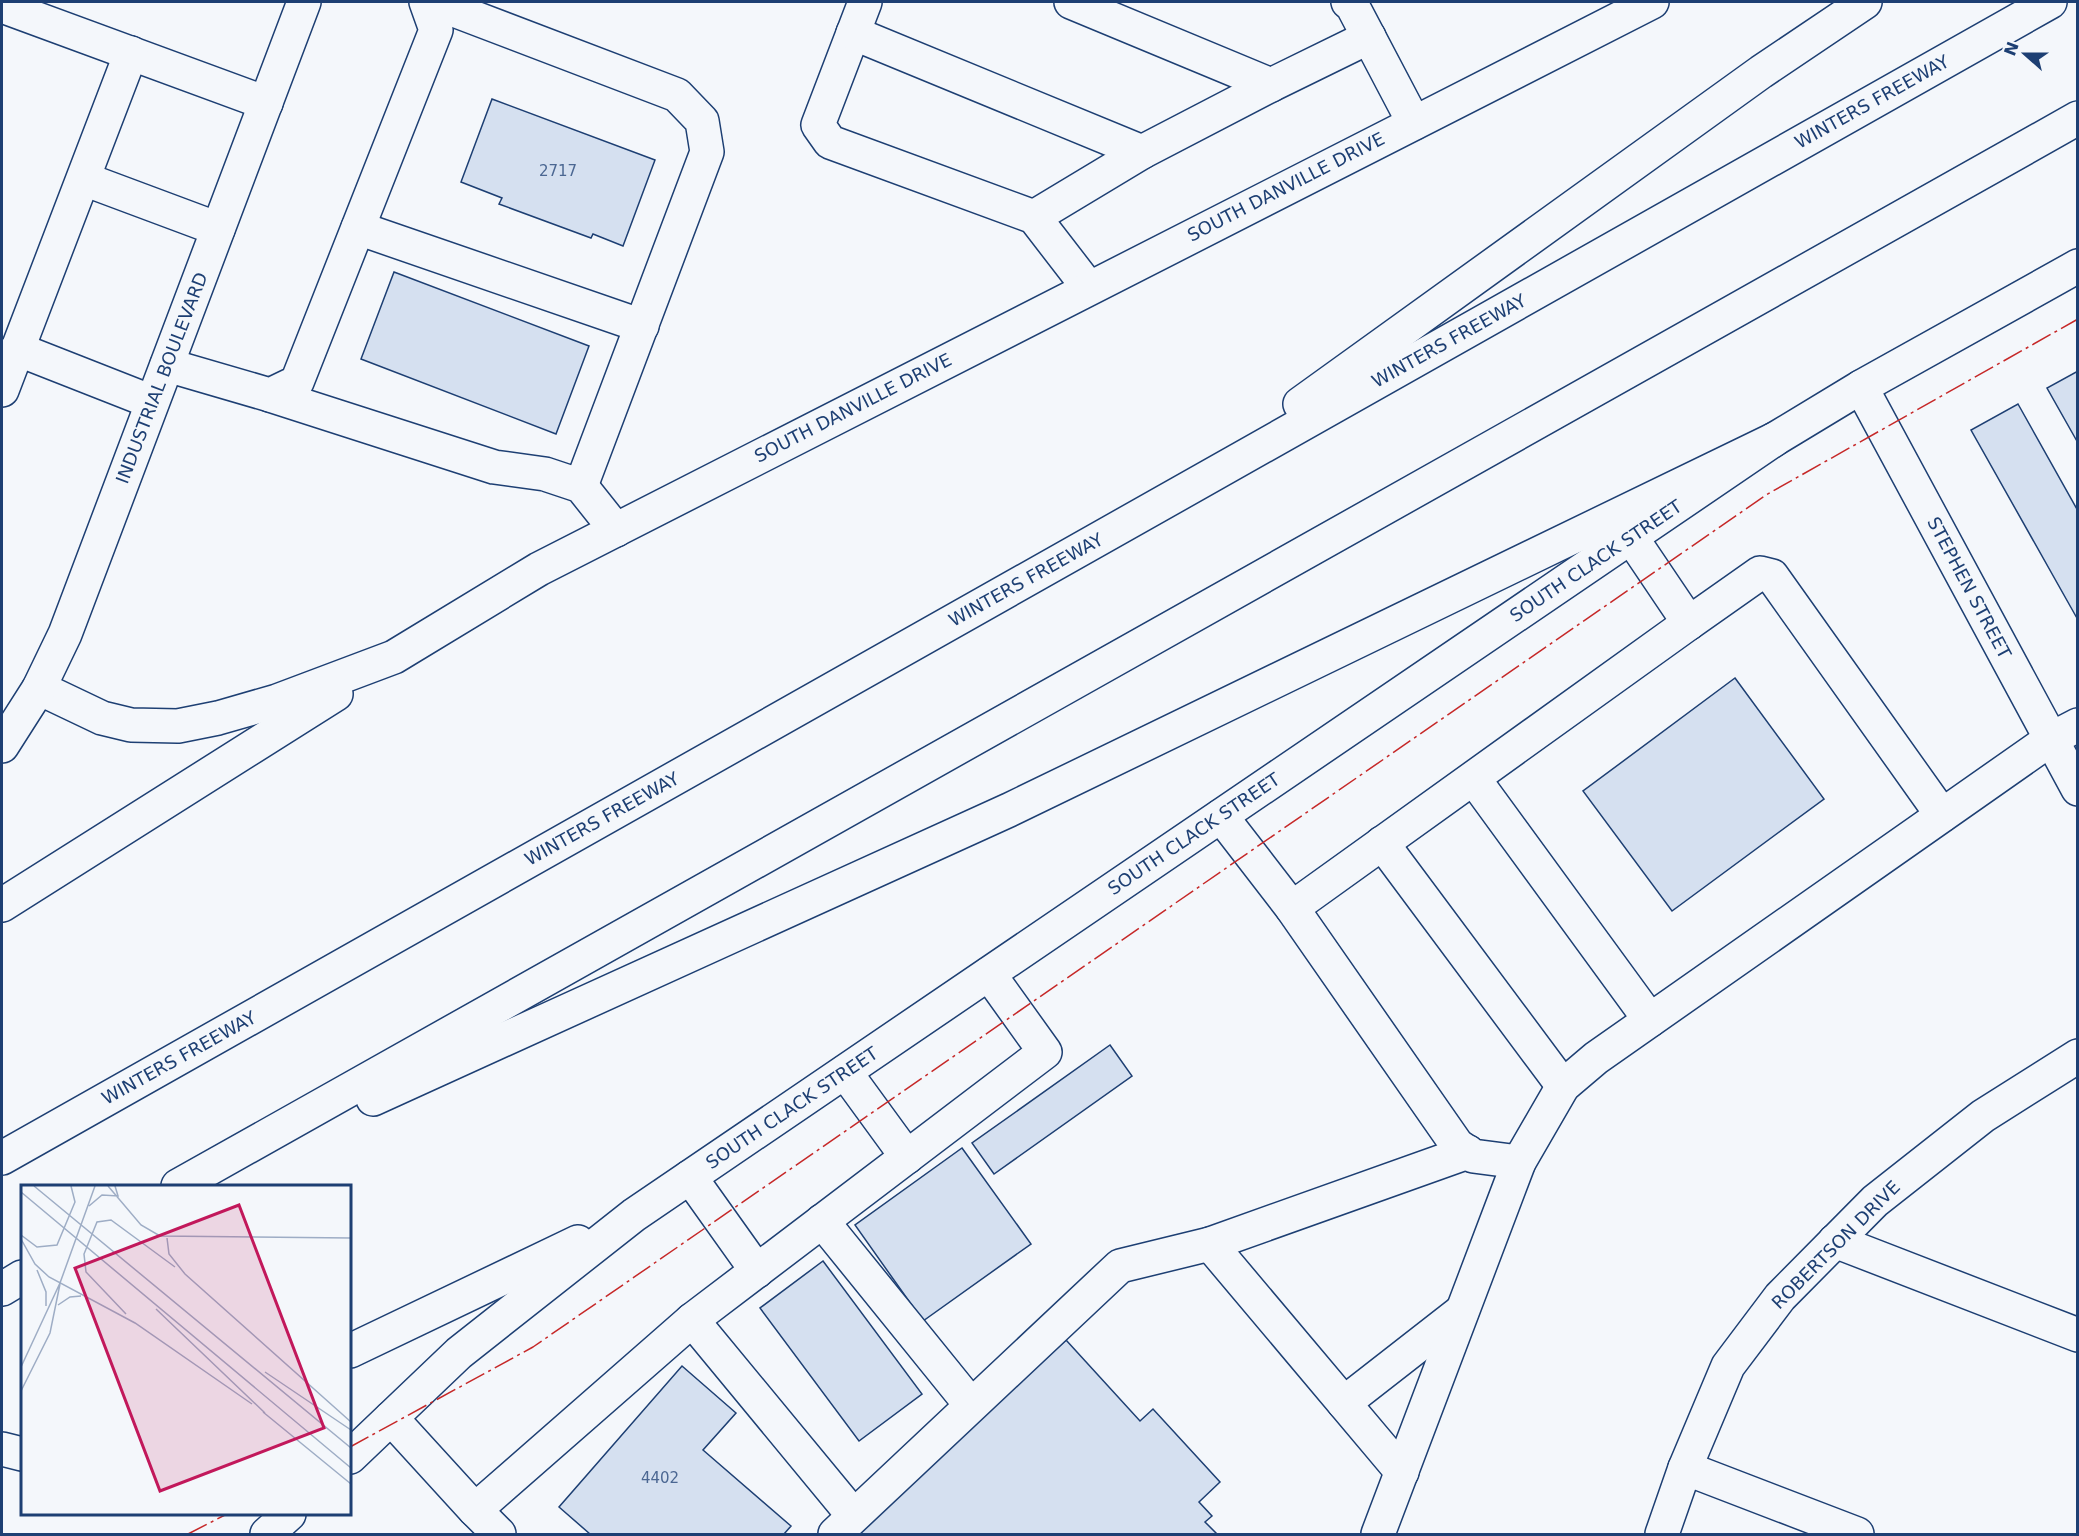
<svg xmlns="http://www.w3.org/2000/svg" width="2079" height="1536" font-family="'DejaVu Sans',sans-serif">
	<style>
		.building { fill: #d5e0f0; stroke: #1d3f73; stroke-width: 1.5 }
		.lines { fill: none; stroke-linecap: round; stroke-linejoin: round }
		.minor-casing { stroke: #1d3f73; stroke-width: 36 }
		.major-casing { stroke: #1d3f73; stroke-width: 36 }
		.highway-casing { stroke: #1d3f73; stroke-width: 36 }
		.minor { stroke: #f4f7fb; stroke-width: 33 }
		.major { stroke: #f4f7fb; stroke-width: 33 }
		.highway { stroke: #f4f7fb; stroke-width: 33 }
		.power { stroke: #c62828; stroke-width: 1.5; stroke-dasharray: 21 4.5 3 4.5; stroke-linecap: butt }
		.labels { text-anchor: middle; stroke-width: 4.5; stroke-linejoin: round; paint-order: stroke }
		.number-label { font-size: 15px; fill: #4b6792 }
		.street-label { font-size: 18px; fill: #1d3f73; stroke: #f4f7fb }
		.inset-road { fill: none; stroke: #9eadc5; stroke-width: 1.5 }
		.view { fill: #c2185b; fill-opacity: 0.15; stroke: #c2185b; stroke-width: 3 }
		.inset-edge { fill: none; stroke: #1d3f73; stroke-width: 3 }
	</style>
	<rect width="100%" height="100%" fill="#f4f7fb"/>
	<g class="building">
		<path d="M492,99L655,160L623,246L593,234L591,238L499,204L502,198L461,182Z"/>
		<path d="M394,272L589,346L556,434L361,359Z"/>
		<path d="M2078,371V443L2047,388Z"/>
		<path d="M2018,404L2078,511V620L1971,430Z"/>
		<path d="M1735,678L1824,799L1672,911L1583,791Z"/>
		<path d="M1110,1045L1132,1076L994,1174L972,1143Z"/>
		<path d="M962,1148L1031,1244L923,1321L855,1225Z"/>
		<path d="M823,1261L922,1394L859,1441L760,1308Z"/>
		<path d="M1066,1340L1140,1421L1153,1409L1220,1482L1199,1502L1212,1516L1205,1522L1217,1534H855Z"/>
		<path d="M682,1366L736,1413L703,1450L791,1526L784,1534H590L559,1507Z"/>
	</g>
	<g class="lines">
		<defs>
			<g id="minor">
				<path d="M433,2L677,95L702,121L707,152L581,486"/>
				<path d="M865,2L818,125L830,142L1034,217L1088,287"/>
				<path d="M1071,2L1271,85"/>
				<path d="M1348,2L1352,5L1414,123"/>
				<path d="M2,6L266,103"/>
				<path d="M853,33L1142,152"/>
				<path d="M84,179L218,229"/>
				<path d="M1034,217L1142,152L1271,85L1369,37"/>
				<path d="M358,228L642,326"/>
				<path d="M17,349L152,402"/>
				<path d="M167,365L270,395L297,382L436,30L426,2"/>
				<path d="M1861,387L2078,789"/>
				<path d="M2,390L131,53"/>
				<path d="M270,395L494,467L545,474L581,486L616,530"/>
				<path d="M1631,537L1689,623L1760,573L1772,576L1942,815"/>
				<path d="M1474,779L1650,1020"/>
				<path d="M1221,816L1292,908L1457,1145L1473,1156L1519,1162"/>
				<path d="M1382,843L1563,1086"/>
				<path d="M1292,908L1689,623"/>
				<path d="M845,1072L907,1157"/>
				<path d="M690,1177L757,1271"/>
				<path d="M822,1221L971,1405"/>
				<path d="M1835,1241L2078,1335"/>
				<path d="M1210,1244L1402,1472"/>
				<path d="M692,1320L853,1515"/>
				<path d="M1344,1403L1462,1311"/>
				<path d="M391,1418L475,1510L499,1534"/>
				<path d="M1685,1468L1857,1534"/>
				<path d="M475,1510L692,1320L1045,1052L989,974"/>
				<path d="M835,1534L1120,1266L1210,1244L1468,1152"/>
				<path d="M1378,1534L1519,1162L1563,1086L1596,1058L2051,739L2078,725"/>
				<path d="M1662,1534L1685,1468L1728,1366L1780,1297L1875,1201L1983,1116L2078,1056"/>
			</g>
			<g id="major">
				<path d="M39,688L102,718L131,725L178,726L218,718L277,701L394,657L539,569L1652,2"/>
				<path d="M2,746L39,688L65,634L304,2"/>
				<path d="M2,905L336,694"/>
				<path d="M350,1351L578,1242"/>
				<path d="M2,1449L22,1454"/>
				<path d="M350,1457L459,1353L634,1215L1775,439L1861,387L2078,266"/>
				<path d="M267,1534L289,1514"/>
			</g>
			<g id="highway">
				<path d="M1300,404L1761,72L1865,2"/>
				<path d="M373,1099L1009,810L1775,439"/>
				<path d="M2,1158L2050,2"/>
				<path d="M178,1186L2078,118"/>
				<path d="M2,1289L22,1277"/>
			</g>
		</defs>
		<use href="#minor" class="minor-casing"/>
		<use href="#major" class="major-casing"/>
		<use href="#highway" class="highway-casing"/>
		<use href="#minor" class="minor"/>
		<use href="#major" class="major"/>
		<use href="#highway" class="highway"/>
		<g class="power">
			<path d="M350,1447L533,1347L1766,495L2078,319"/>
			<path d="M188,1534L227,1514"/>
		</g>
	</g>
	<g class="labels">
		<g class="number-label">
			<text x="558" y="176">2717</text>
			<text x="660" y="1483">4402</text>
		</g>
		<g class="street-label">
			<text transform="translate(1872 102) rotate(-29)" y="6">WINTERS FREEWAY</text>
			<text transform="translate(1286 187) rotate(-27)" y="6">SOUTH DANVILLE DRIVE</text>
			<text transform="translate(1449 341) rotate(-29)" y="6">WINTERS FREEWAY</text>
			<text transform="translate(162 378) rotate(-69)" y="6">INDUSTRIAL BOULEVARD</text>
			<text transform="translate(853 408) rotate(-27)" y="6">SOUTH DANVILLE DRIVE</text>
			<text transform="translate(1596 561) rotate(-34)" y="6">SOUTH CLACK STREET</text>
			<text transform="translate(1026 580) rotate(-29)" y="6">WINTERS FREEWAY</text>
			<text transform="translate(1969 588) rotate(62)" y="6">STEPHEN STREET</text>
			<text transform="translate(602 819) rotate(-29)" y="6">WINTERS FREEWAY</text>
			<text transform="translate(1194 834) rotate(-34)" y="6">SOUTH CLACK STREET</text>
			<text transform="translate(179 1058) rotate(-29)" y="6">WINTERS FREEWAY</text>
			<text transform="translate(792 1108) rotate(-34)" y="6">SOUTH CLACK STREET</text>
			<text transform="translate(1836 1245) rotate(-45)" y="6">ROBERTSON DRIVE</text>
		</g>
	</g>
	<g transform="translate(21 1185)">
		<rect width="330" height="330" fill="#f4f7fb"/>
		<path class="inset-road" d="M13,1L330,263M87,1L120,40L139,51L330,53M0,7L330,283M68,21L81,10L97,11L94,1M0,50L16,62L36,60L54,17L50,1M146,53L148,69L164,89L330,237M0,54L14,79L28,92L114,138L231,219M16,85L25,107V121M37,120L49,112L60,111M135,124L244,228M105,129L65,87L63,69L76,37L90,35L154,82M0,182L39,98L74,1M244,187L330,245M0,206L29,148L39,99M242,227L330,299"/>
		<path class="view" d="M218,20L303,243L139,306L54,83Z"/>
		<rect width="330" height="330" class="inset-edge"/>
	</g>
	<rect width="2079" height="1536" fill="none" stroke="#1d3f73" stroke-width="6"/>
	<g transform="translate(2025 54) rotate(291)" stroke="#f4f7fb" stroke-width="4.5" paint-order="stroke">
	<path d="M0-4.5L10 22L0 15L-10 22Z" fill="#1d3f73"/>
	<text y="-9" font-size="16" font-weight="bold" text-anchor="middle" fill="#1d3f73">N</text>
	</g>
</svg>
